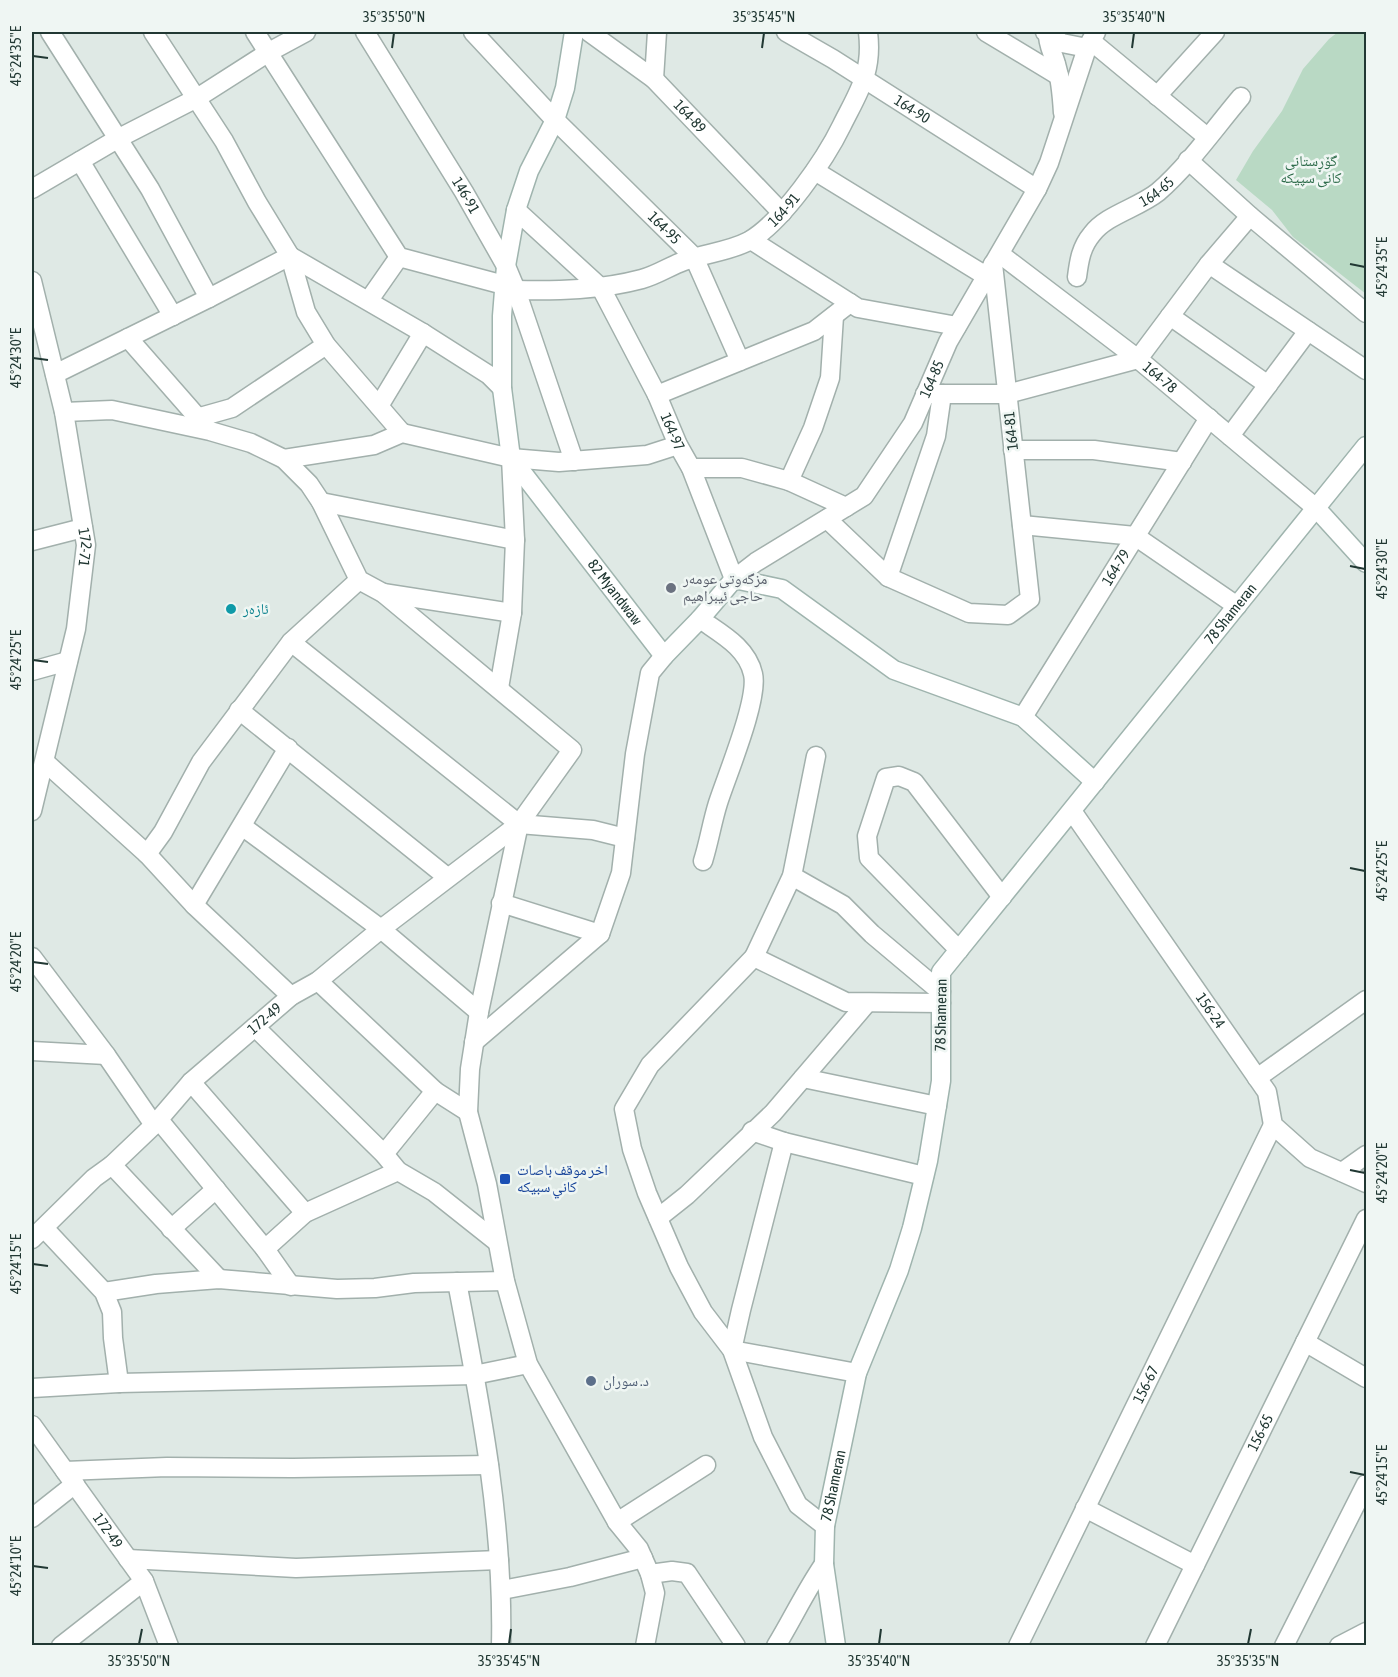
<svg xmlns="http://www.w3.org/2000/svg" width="1398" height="1677" font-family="'Asap Condensed','Noto Naskh Arabic',sans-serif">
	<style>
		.green { fill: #b9d9c4 }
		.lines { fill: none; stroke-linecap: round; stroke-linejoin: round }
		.street-casing { stroke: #a2b0ac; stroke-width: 21 }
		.secondary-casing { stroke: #9fb4ae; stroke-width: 21 }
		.street { stroke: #fff; stroke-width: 18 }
		.secondary { stroke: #fff; stroke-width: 18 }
		.ticks { fill: none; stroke: #213833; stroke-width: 2 }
		.worship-dot { fill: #6b7280; stroke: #eff6f3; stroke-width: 2 }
		.culture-dot { fill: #0f9aa8; stroke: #eff6f3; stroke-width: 2 }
		.transit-dot { fill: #1a4fb4; stroke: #eff6f3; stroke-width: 2 }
		.service-dot { fill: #5c6f8a; stroke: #eff6f3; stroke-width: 2 }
		.labels { text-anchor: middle; stroke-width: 5; stroke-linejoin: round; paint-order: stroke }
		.street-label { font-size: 15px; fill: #213833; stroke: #eff6f3 }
		.park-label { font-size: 15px; fill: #2e6c4b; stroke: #eff6f3 }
		.worship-label { font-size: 15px; fill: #5b616d; stroke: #eff6f3; text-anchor: start }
		.culture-label { font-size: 15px; fill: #0d838f; stroke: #eff6f3; text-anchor: start }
		.transit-label { font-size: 15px; fill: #164399; stroke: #eff6f3; text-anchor: start }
		.service-label { font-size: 15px; fill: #4e5e75; stroke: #eff6f3; text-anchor: start }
		.neatline { fill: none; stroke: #213833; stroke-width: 2 }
		.ticks-label { font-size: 15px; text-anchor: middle; fill: #213833 }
	</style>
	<rect width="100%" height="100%" fill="#dfe9e5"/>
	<path class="green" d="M1338,32H1366V294L1293,237L1272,210L1236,180L1253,151L1282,111L1303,69L1329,39Z"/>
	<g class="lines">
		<defs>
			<g id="street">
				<path d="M50,32L150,189L209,298"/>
				<path d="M153,32L224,141L257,202L290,256L306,312L326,345L402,433"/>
				<path d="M255,32L399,257L504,285"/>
				<path id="s1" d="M365,32L464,192L506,266L516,290L574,461"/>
				<path id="s2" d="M473,32L555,120L694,257L740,361"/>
				<path id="s3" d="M589,32L654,79L782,213"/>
				<path id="s4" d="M786,32L833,59L1037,189"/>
				<path d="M986,32L1059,76"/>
				<path d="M1045,32L1062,43L1087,48"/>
				<path d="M1048,32C1047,44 1053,53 1056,64C1061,80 1062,96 1063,113"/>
				<path d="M1091,41L1207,137"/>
				<path d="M654,79L657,32"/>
				<path d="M1157,96L1215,32"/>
				<path d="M1188,160L1250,216L1366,313"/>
				<path d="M80,161L173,316"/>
				<path d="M815,171L986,276"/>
				<path d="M32,189L119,138L197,98L269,52L306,32"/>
				<path id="s5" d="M516,210L601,288L657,395L678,445L691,468L734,579L756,562L864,496L913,423L948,342L1037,189L1049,163L1087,48L1096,32"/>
				<path d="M751,240L858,308L957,326"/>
				<path id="s6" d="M1000,254L1138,359L1316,508"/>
				<path d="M290,256L423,333L489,375L502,388"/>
				<path d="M1209,264L1366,370"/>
				<path id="s7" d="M1077,277C1079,261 1081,247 1092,234C1106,215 1138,208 1158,192C1189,165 1214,129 1241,97"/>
				<path id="s8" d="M32,281L64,412L86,545L76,629L32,811"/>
				<path id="s9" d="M516,290C558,291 601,290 642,279C657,275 670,266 684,261C705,253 728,252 749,241C782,222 825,160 842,125C859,91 873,72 868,32"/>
				<path d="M369,300L399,257"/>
				<path d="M1170,316L1268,385"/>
				<path d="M128,338L206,427"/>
				<path d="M55,374L209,298L290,256"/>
				<path d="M925,394H1007L1138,359L1209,264L1250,216"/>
				<path d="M657,395L814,331L850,303"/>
				<path d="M379,406L423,333"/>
				<path d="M64,412L112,410L210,431L251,443L284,459L309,484L321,502L359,580L383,593L572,750L519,824L479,1012L470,1069L468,1112L487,1184L505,1281L528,1364L617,1522L639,1549L650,1574L655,1593L645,1646"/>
				<path d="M200,417L232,408L326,345"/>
				<path d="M1230,436L1308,331"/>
				<path d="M1013,450H1094L1182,462"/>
				<path d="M284,459L374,445L402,433L511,458L559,462L647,455L678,445"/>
				<path d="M691,468H742L789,481L846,507"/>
				<path d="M789,481L813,428L830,378L834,316"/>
				<path d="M321,502L515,540"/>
				<path d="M827,519L888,577L969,613L1008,615L1030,599L993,264"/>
				<path d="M1022,525L1135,536L1237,606"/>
				<path d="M32,541L83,528"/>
				<path d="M888,577L936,436L942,394"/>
				<path d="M383,593L512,613"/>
				<path d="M700,619C721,634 747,647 753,674C759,699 727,775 718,803C712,822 709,842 703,861"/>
				<path d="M291,642L519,824L593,830L625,838"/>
				<path d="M32,671L68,661"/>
				<path d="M499,688L512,613L515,540L511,458"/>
				<path d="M239,710L447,877"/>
				<path id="s10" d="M1023,717L1209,418"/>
				<path d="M45,762L147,854L194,905L291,996"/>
				<path id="s11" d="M1072,811L1267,1092L1273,1125L1310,1158L1366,1183"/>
				<path d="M242,826L381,929L479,1012"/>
				<path d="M147,854L163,832L201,762L291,642L359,580"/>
				<path d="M792,876L843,905L872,934L941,992"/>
				<path d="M501,903L600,934"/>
				<path d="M194,905L288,748"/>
				<path d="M959,950L869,858L867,836L886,778L899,776L914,782L1002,897"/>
				<path d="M32,957L106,1055L154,1125"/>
				<path d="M754,957L792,876L816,756"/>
				<path d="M318,981L435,1091L468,1112"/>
				<path d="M255,1027L384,1154L398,1171L434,1192L497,1242"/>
				<path d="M474,1042L600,934L621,873L635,754L650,673L664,656"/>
				<path d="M32,1051L106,1055"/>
				<path d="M803,1078L937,1106"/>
				<path d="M1257,1078L1366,1000"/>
				<path d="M191,1082L305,1213"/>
				<path d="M159,1120L265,1249L291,1286"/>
				<path d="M752,1131L784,1142L924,1176"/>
				<path d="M784,1142L741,1310L732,1350L857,1373"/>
				<path d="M384,1154L435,1091"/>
				<path d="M112,1165L219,1279"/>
				<path d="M1342,1172L1366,1155"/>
				<path d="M658,1218L687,1195L773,1113L867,1003"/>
				<path d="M44,1228L104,1292L112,1312L113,1338L119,1383"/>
				<path d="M171,1229L216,1189"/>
				<path id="s12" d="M32,1239L94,1178L112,1165L154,1125L191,1082L291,996L318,981L381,929L519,824"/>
				<path d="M265,1249L305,1213L398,1171"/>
				<path d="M457,1282C480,1402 504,1523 501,1646"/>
				<path d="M104,1292L156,1284L219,1279L337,1289L375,1288L414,1283L505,1281"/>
				<path d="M1305,1342L1366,1378"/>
				<path d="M32,1388L119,1383L474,1375L528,1364"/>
				<path id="s13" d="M32,1425L144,1581L169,1646"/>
				<path d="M65,1471L167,1467L293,1468L489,1465"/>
				<path d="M1085,1508L1195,1565"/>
				<path d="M32,1518L75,1484"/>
				<path d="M617,1522L706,1465"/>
				<path d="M825,1526L798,1505L763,1437L732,1350L703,1312L679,1267L647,1193L632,1149L624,1109L650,1065L754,957L846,1002L941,1003"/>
				<path d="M128,1559L296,1568L499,1560"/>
				<path d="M650,1574L672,1571L687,1573L736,1646"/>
				<path d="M502,1590L570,1577L643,1558"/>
				<path d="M61,1646L144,1581"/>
				<path d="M776,1646C793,1618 806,1590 824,1564"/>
				<path id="s14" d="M1018,1646L1273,1125"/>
				<path id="s15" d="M1155,1646L1366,1219"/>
				<path d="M1284,1646L1366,1484"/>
				<path d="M1339,1646L1366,1632"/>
			</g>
			<g id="secondary">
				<path id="s16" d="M574,32L565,88L555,120L529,171L516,210L506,266L502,316V388L511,458L664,656L700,619L734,579L782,589L894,670L1023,717L1095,782"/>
				<path d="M1316,508L1366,563"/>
				<path id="s17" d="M836,1646L824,1564L825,1526L857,1373L899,1270L912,1228L928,1161L941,1081V972L1366,446"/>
			</g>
		</defs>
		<use href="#street" class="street-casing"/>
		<use href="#secondary" class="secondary-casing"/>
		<use href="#street" class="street"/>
		<use href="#secondary" class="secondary"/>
	</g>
	<path class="ticks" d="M392,48L394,33M762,48L764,33M1132,48L1134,33M33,56L48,58M1350,264L1365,267M33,358L48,360M1350,566L1365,569M33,660L48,662M1350,868L1365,871M33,962L48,964M1350,1170L1365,1173M33,1264L48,1266M1350,1472L1365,1475M33,1566L48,1568M139,1644L142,1629M509,1644L511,1629M879,1644L881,1629M1248,1644L1251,1629"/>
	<circle class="worship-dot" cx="671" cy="588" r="6"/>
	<circle class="culture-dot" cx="231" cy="609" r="6"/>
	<rect class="transit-dot" x="499" y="1173" width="12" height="12" rx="3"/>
	<circle class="service-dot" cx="591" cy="1381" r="6"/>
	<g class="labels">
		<g class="street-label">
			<text dy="5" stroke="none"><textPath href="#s4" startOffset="148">164-90</textPath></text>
			<text dy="5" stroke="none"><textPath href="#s3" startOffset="132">164-89</textPath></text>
			<text dy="5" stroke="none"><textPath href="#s7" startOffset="124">164-65</textPath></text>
			<text dy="5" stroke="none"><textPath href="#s1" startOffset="192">146-91</textPath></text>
			<text dy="5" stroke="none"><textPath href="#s9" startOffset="288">164-91</textPath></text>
			<text dy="5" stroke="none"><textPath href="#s2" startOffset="274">164-95</textPath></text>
			<text dy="5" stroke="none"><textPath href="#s6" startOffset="202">164-78</textPath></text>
			<text dy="5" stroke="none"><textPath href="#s5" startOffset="726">164-85</textPath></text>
			<text dy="5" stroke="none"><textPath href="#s5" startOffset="276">164-97</textPath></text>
			<text transform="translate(1011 431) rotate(-96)" y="5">164-81</text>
			<text dy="5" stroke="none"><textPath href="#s8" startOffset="272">172-71</textPath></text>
			<text dy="5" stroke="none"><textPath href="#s10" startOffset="176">164-79</textPath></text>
			<text dy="5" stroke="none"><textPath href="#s16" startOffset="608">82 Myandwaw</textPath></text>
			<text dy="5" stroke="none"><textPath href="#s17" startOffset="1152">78 Shameran</textPath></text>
			<text dy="5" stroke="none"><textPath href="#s11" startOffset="243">156-24</textPath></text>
			<text transform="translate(941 1015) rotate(-89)" y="5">78 Shameran</text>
			<text dy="5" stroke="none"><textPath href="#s12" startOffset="321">172-49</textPath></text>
			<text dy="5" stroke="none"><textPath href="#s14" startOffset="291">156-67</textPath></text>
			<text dy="5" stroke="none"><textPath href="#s15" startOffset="238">156-65</textPath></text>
			<text dy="5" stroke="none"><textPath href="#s17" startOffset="162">78 Shameran</textPath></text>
			<text dy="5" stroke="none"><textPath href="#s13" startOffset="130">172-49</textPath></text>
		</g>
		<g class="park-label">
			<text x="1311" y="166">گۆڕستانی<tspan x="1311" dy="17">کانی سپیکە</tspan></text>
		</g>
		<g class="worship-label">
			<text x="683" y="584">مزگەوتی عومەر<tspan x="683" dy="17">حاجی ئیبراهیم</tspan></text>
		</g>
		<g class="culture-label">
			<text x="243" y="614">ئازەر</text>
		</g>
		<g class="transit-label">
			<text x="517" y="1175">اخر موقف باصات<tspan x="517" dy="17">كاني سبيكه</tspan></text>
		</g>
		<g class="service-label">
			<text x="603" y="1386">د. سوران</text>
		</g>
	</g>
	<rect width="1398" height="1677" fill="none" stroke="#eff6f3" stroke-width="66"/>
	<rect x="33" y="33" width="1332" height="1611" class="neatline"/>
	<g class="ticks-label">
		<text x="394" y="22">35°35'50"N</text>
		<text x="764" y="22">35°35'45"N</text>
		<text x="1134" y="22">35°35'40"N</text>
		<text transform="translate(16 56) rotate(-90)" y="5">45°24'35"E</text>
		<text transform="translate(1382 267) rotate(-90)" y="5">45°24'35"E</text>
		<text transform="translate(16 358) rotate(-90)" y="5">45°24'30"E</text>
		<text transform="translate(1382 569) rotate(-90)" y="5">45°24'30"E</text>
		<text transform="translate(16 660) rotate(-90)" y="5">45°24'25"E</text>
		<text transform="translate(1382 871) rotate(-90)" y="5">45°24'25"E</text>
		<text transform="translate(16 962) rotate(-90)" y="5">45°24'20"E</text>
		<text transform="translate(1382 1173) rotate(-90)" y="5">45°24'20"E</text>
		<text transform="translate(16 1264) rotate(-90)" y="5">45°24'15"E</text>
		<text transform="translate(1382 1475) rotate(-90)" y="5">45°24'15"E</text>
		<text transform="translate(16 1566) rotate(-90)" y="5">45°24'10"E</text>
		<text x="139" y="1666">35°35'50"N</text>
		<text x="509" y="1666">35°35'45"N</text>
		<text x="879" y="1666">35°35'40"N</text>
		<text x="1248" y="1666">35°35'35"N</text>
	</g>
</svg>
